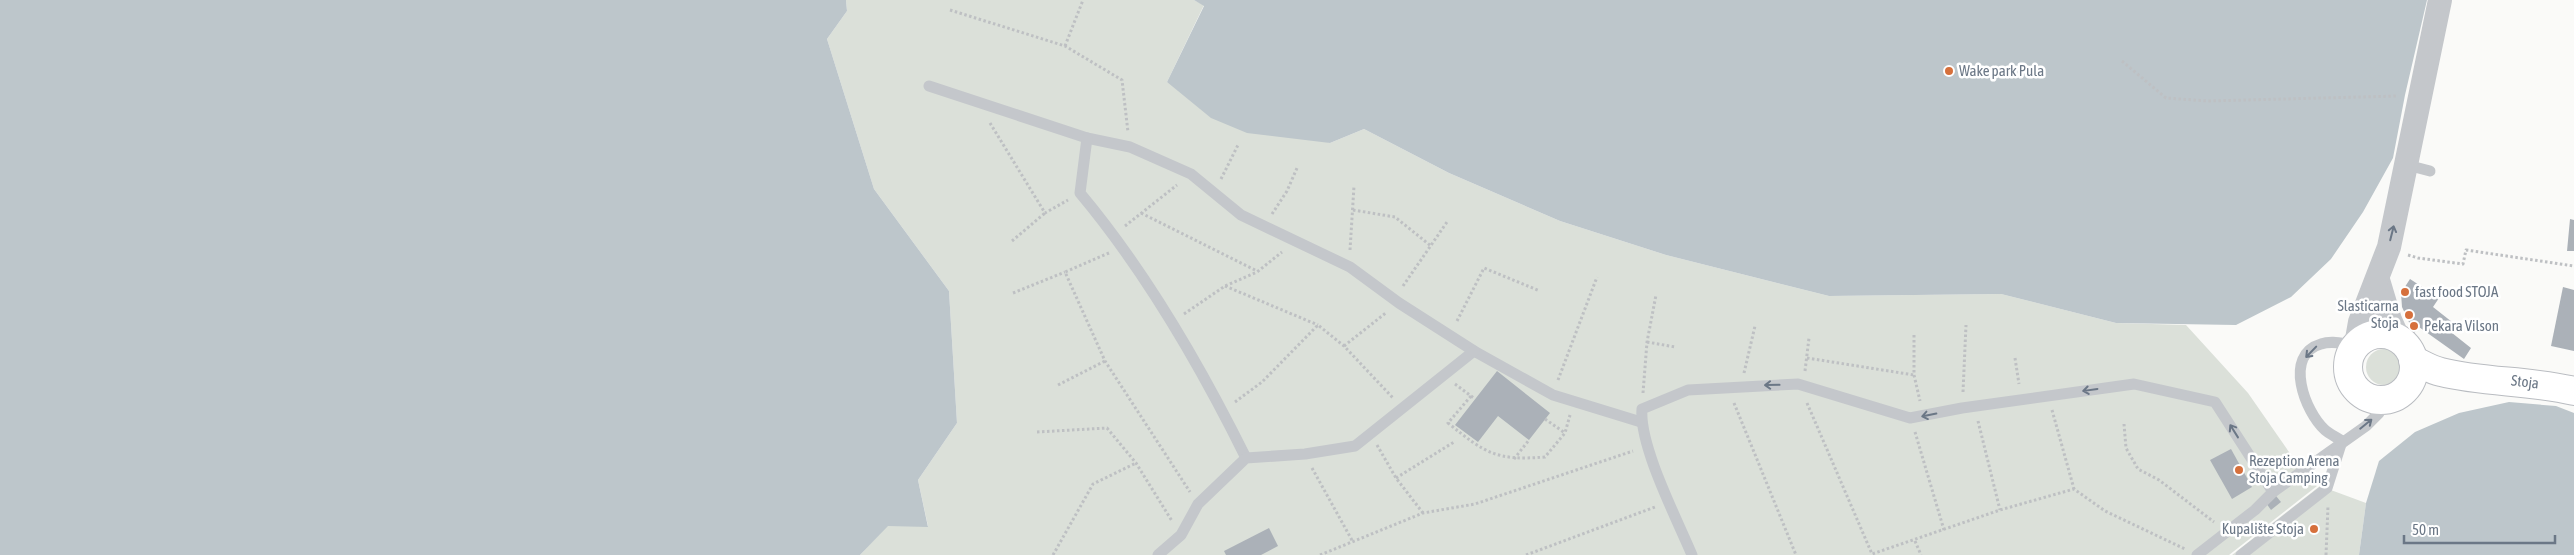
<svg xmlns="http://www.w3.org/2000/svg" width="2574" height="555" font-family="'Asap Condensed',sans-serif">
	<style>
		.green { fill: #dbe0d9 }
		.water { fill: #bdc6cb }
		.building { fill: #abb1b8 }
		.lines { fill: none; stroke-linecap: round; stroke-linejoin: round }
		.secondary-casing { stroke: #b9bcc1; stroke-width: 30 }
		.path { stroke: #bec0c3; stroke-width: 3; stroke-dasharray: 2.5 2.5; stroke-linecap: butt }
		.service { stroke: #c4c7cb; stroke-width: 11 }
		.minor { stroke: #c4c7cb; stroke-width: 24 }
		.secondary { stroke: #fff; stroke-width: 28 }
		.oneway { stroke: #6b7786 }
		.poi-dot { fill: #d6703c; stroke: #fff; stroke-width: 2 }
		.labels { text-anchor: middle; stroke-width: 5; stroke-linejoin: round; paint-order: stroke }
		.poi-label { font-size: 15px; fill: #6b7786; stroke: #fff; text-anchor: start }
		.street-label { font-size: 15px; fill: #6b7786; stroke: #fff }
	</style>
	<rect width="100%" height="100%" fill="#fafaf8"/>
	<g class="green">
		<path d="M846,0H1194L1204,5L1167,82L1330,143L1364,129L1449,173L1560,221L1666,255L1829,296L2001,294L2116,323L2186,325L2248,393L2296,462L2317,486L2229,555H860L887,526H928L918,480L957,423L949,291L874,189L827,39L847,11Z"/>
		<circle cx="2384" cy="367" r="18"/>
		<path d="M2320,486L2366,503L2359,555H2232Z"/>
	</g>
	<g class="water">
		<path d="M0,0H846L847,11L827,39L874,189L949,291L957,423L918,480L928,527L888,526L860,555H0Z"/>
		<path d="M1194,0H2427L2405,95L2393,158L2363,212L2331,259L2291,297L2236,325L2116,323L2001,294L1829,296L1666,255L1560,221L1449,173L1364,129L1330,143L1247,133L1211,118L1167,82L1204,6Z"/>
		<path d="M2509,402L2556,406L2574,413V555H2359L2366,503L2379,461L2415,432L2459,413Z"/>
	</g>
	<g class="building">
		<path d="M2570,219L2574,220V251H2567Z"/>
		<path d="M2410,279L2439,298L2433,307L2452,322L2447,329L2471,348L2464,359L2419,327L2414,333L2402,307L2401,293Z"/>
		<path d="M2563,287L2574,290V351L2551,346Z"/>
		<path d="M1497,371L1550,413L1529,440L1498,416L1478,442L1455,425Z"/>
		<path d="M2231,449L2252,487L2232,499L2210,460Z"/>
		<path d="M2276,496L2281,502L2271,510L2266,503Z"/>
		<path d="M1269,528L1278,546L1261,555H1226L1224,551Z"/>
	</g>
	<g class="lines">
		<defs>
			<g id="secondary">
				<circle cx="2381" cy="367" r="33"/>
				<path d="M2413,360C2422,364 2431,370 2441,372C2485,383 2529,380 2574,391"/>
			</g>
		</defs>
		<use href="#secondary" class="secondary-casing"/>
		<g class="path">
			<path d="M950,10L1065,46L1122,80L1128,132"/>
			<path d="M1065,46L1083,0"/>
			<path d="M2122,61L2166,98L2208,101L2398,96"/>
			<path d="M990,123L1045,213L1068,200"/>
			<path d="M1221,179L1238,145"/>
			<path d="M1353,210L1395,217L1431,246"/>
			<path d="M1141,213L1257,271"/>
			<path d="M1272,214L1287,191L1297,168"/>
			<path d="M1125,226L1177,185"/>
			<path d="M1012,241L1045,213"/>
			<path d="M1350,250L1354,186"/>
			<path d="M1109,253L1065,272L1105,361L1190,492"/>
			<path d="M2408,255L2418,258L2463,264L2466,250L2574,266"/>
			<path d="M1225,286L1318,325"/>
			<path d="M1403,286L1447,222"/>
			<path d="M1013,293L1065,272"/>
			<path d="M1184,314L1225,286L1257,272L1282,252"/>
			<path d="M1457,321L1484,268L1540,291"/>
			<path d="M1914,335V375L1920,401"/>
			<path d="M1647,342L1675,347"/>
			<path d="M1344,346L1387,312"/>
			<path d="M1807,358L1914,375"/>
			<path d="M2015,358L2019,384"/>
			<path d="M1805,371L1809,338"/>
			<path d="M1744,373L1755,326"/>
			<path d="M1558,380L1597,277"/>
			<path d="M1455,384L1471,396L1448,423C1485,453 1496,461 1545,457L1565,433L1570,415"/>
			<path d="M1058,385L1105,361"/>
			<path d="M1963,392L1966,325"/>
			<path d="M1643,393L1647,342L1656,295"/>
			<path d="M1471,396L1475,399"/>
			<path d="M1235,402L1262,382L1318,325L1344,346L1393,398"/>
			<path d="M1734,403L1796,555"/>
			<path d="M1807,403L1872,554L2000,510L2074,489L2105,511L2185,549"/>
			<path d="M2052,410L2074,489"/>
			<path d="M1545,419L1565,433"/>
			<path d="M1978,421L2000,510"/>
			<path d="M2124,424L2126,448L2138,469L2159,480L2214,522"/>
			<path d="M1037,432L1107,428L1136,463L1172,521"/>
			<path d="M1915,432L1944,530"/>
			<path d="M1377,445L1396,478L1423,513"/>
			<path d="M1514,459L1529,440"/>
			<path d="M1312,468L1353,542"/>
			<path d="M1396,478L1454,442"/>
			<path d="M1915,541L1921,555"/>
			<path d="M1053,555L1093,484L1136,463"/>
			<path d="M1320,555L1423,513L1475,504L1633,451"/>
			<path d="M1526,555L1655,507"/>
			<path d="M2326,555L2328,506"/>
		</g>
		<g class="service">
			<path d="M929,86L1087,138L1130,147L1191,174L1241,215L1350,267L1399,303L1474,351L1553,395L1641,422"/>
			<path d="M1087,138L1080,193C1147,273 1200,365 1246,458"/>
			<path d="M2407,165L2430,171"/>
			<path d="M2342,441C2336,437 2330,434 2325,430C2305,412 2283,355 2321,344C2332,340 2344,344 2356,345"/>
			<path d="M2273,492L2366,426L2379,413L2382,400"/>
			<path d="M1158,555L1181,535L1198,504L1246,458L1305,454L1355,446L1474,351"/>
			<path d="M1692,555C1677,519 1639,446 1642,409L1688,390L1798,384L1910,418L1962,408L2134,384L2215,402L2273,492L2255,510L2197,555"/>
			<path d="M2241,555L2327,488L2342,441"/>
		</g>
		<g class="minor">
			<path d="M2378,280L2390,320L2399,340"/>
			<path d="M2356,345L2360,322L2389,247L2440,0"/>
		</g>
		<use href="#secondary" class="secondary"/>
	</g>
	<defs><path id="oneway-shaft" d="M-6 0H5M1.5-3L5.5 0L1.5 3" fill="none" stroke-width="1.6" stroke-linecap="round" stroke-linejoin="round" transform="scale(1.25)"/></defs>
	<g class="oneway">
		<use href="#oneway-shaft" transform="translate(2392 233) rotate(-76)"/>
		<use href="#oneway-shaft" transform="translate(2311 352) rotate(134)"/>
		<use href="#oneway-shaft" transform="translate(1772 385) rotate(179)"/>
		<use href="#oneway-shaft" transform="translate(2090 390) rotate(172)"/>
		<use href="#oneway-shaft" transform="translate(1929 415) rotate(169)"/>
		<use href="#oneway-shaft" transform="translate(2366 424) rotate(-39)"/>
		<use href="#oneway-shaft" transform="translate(2234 431) rotate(-122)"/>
	</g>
	<g class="poi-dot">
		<circle cx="1949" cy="71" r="5"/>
		<circle cx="2405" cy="292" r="5"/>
		<circle cx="2409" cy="315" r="5"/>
		<circle cx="2414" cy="326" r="5"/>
		<circle cx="2239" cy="470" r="5"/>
		<circle cx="2314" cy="529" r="5"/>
	</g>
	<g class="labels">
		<g class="poi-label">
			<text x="1959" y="76">Wake park Pula</text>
			<text x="2415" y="297">fast food STOJA</text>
			<text x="2399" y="311" text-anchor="end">Slasticarna<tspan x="2399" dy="17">Stoja</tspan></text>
			<text x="2424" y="331">Pekara Vilson</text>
			<text x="2249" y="466">Rezeption Arena<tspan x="2249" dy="17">Stoja Camping</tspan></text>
			<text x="2304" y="534" text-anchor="end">Kupalište Stoja</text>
		</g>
		<g class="street-label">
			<text transform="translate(2525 382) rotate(7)" y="5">Stoja</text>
		</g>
	</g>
	<path d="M2404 535v8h151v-8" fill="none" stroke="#6b7786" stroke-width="2.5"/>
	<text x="2412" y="535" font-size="15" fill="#6b7786" stroke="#ffffff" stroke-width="4" paint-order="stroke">50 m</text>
</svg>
